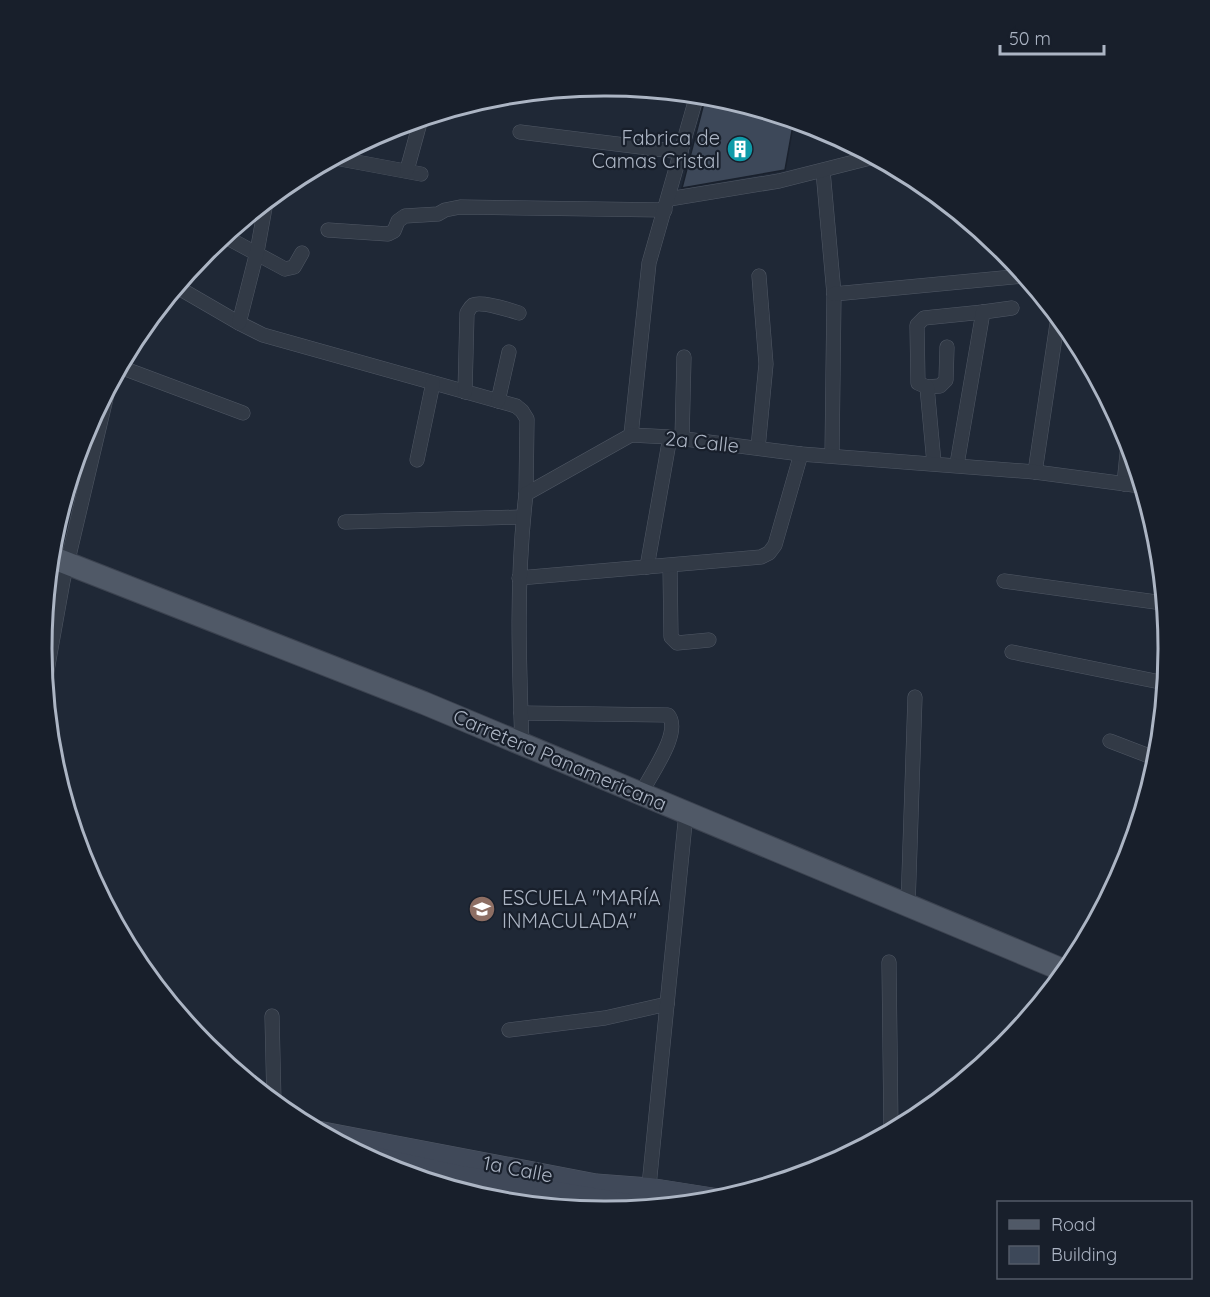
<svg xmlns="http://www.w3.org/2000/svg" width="1210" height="1297" font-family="Quicksand,sans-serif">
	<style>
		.building { fill: #3d4859; stroke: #1a212d; stroke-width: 1.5 }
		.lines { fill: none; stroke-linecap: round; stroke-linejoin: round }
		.street-casing { stroke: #505865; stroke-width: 15 }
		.secondary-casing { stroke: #505865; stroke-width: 21 }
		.primary-casing { stroke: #3c4350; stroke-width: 24 }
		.street { stroke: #323a46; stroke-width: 14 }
		.secondary { stroke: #404959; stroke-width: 20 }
		.primary { stroke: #505967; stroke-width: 22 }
		.labels { text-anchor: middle; stroke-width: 4.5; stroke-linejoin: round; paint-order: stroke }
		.poi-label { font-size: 20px; fill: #acb5c4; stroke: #181f2b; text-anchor: end }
		.street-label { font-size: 20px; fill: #acb5c4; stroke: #181f2b }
		.rim { fill: none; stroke: #acb5c4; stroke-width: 3 }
	</style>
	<rect width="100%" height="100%" fill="#1f2836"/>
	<path class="building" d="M706,95L715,96L794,120L785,170L682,188Z"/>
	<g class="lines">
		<defs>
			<g id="street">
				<path d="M520,132L681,152"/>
				<path d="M335,158L421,174"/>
				<path d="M407,170L421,119"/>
				<path d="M823,171L834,294L832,455"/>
				<path d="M669,199L779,181L874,157"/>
				<path d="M969,223V224"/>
				<path d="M328,230L388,234L394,231L398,221L405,216L438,214L445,210L460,207L665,210"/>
				<path d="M224,236L285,269L294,267L302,253"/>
				<path d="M177,287L239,323L263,335L516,406L522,411L527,419L526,494"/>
				<path d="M834,294L1024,276"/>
				<path d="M239,323L257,252L266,202"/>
				<path d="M120,367L243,413"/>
				<path d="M927,387L940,386L946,380L947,347"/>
				<path d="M465,392L467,313C469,310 470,307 473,305C481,301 510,310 519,313"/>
				<path d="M498,401L509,352"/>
				<path d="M631,435L649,263L697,95"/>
				<path d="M682,439L684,357"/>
				<path d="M758,448L766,364L759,276"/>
				<path d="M417,460L433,383"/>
				<path d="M934,463L927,387L918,383L917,325L924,318L983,312"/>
				<path d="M957,464L983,312L1012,308"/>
				<path d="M1035,472L1058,317"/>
				<path d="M1124,484L1128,444"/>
				<path d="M345,522L523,517"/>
				<path d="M670,566L671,637L677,643L709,640"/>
				<path d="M647,567L670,437"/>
				<path d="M519,578L761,557L769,553L775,545L801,454"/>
				<path d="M1004,581L1163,603"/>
				<path d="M1012,652L1165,683"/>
				<path d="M45,682L63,581L108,390"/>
				<path d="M521,713L668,715C683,732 649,776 641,794"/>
				<path d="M1110,741L1157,759"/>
				<path d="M522,744C519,661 516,578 526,494L631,435L670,437L801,454L1035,472L1141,486"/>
				<path d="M908,906L915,697"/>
				<path d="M889,962L891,1131"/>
				<path d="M272,1016L274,1102"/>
				<path d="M509,1030L605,1018L667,1004"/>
				<path d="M648,1196L686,813"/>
			</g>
			<g id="secondary">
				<path d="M318,1131L596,1184L649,1188L719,1199"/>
				<path d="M364,1155L456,1175L646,1207"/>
			</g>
			<path id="primary" d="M51,557L424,703L1065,971"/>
		</defs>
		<use href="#street" class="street-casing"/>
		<use href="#secondary" class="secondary-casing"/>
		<use href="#primary" class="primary-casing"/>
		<use href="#street" class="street"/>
		<use href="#secondary" class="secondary"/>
		<use href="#primary" class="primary"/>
	</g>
	<defs>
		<symbol id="building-disc" viewBox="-11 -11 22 22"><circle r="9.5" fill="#0f9aa8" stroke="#181f2b"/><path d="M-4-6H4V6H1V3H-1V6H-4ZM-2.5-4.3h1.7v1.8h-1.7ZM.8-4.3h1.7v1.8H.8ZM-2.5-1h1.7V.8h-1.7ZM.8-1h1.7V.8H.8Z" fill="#fff"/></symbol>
		<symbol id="school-disc" viewBox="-11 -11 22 22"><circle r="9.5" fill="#8d6e63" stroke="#181f2b"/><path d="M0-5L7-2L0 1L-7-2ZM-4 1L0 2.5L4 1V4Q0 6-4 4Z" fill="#fff"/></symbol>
	</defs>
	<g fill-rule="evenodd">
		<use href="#building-disc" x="725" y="134" width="30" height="30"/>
		<use href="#school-disc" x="467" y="894" width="30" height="30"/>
	</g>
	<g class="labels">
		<g class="poi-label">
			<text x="720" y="145">Fabrica de<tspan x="720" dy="23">Camas Cristal</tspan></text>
			<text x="502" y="905" text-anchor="start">ESCUELA "MARÍA<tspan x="502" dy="23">INMACULADA"</tspan></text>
		</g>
		<g class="street-label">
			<text transform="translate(702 442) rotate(6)" y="7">2a Calle</text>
			<text transform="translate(560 760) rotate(23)" y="7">Carretera Panamericana</text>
			<text transform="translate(518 1169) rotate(11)" y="7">1a Calle</text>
		</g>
	</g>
	<path d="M0 0H1210V1297H0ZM604 96H606A552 552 0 0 1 1158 648V649A552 552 0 0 1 606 1201H604A552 552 0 0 1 52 649V648A552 552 0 0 1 604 96Z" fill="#181f2b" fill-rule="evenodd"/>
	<path class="rim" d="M604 96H606A552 552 0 0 1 1158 648V649A552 552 0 0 1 606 1201H604A552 552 0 0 1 52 649V648A552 552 0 0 1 604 96Z"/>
	<rect x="997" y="1201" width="195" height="78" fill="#181f2b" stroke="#535b68" stroke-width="1.5"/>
	<rect x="1009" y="1220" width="30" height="9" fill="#505967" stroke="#535b68" stroke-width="1.5"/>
	<text x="1051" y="1231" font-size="18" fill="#acb5c4">Road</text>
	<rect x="1009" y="1246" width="30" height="18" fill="#3d4859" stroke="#535b68" stroke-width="1.5"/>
	<text x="1051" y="1261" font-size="18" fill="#acb5c4">Building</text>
	<path d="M1000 45v9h104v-9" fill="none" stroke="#acb5c4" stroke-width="3"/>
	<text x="1009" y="45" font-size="18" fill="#acb5c4" stroke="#181f2b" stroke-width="4.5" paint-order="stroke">50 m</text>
</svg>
